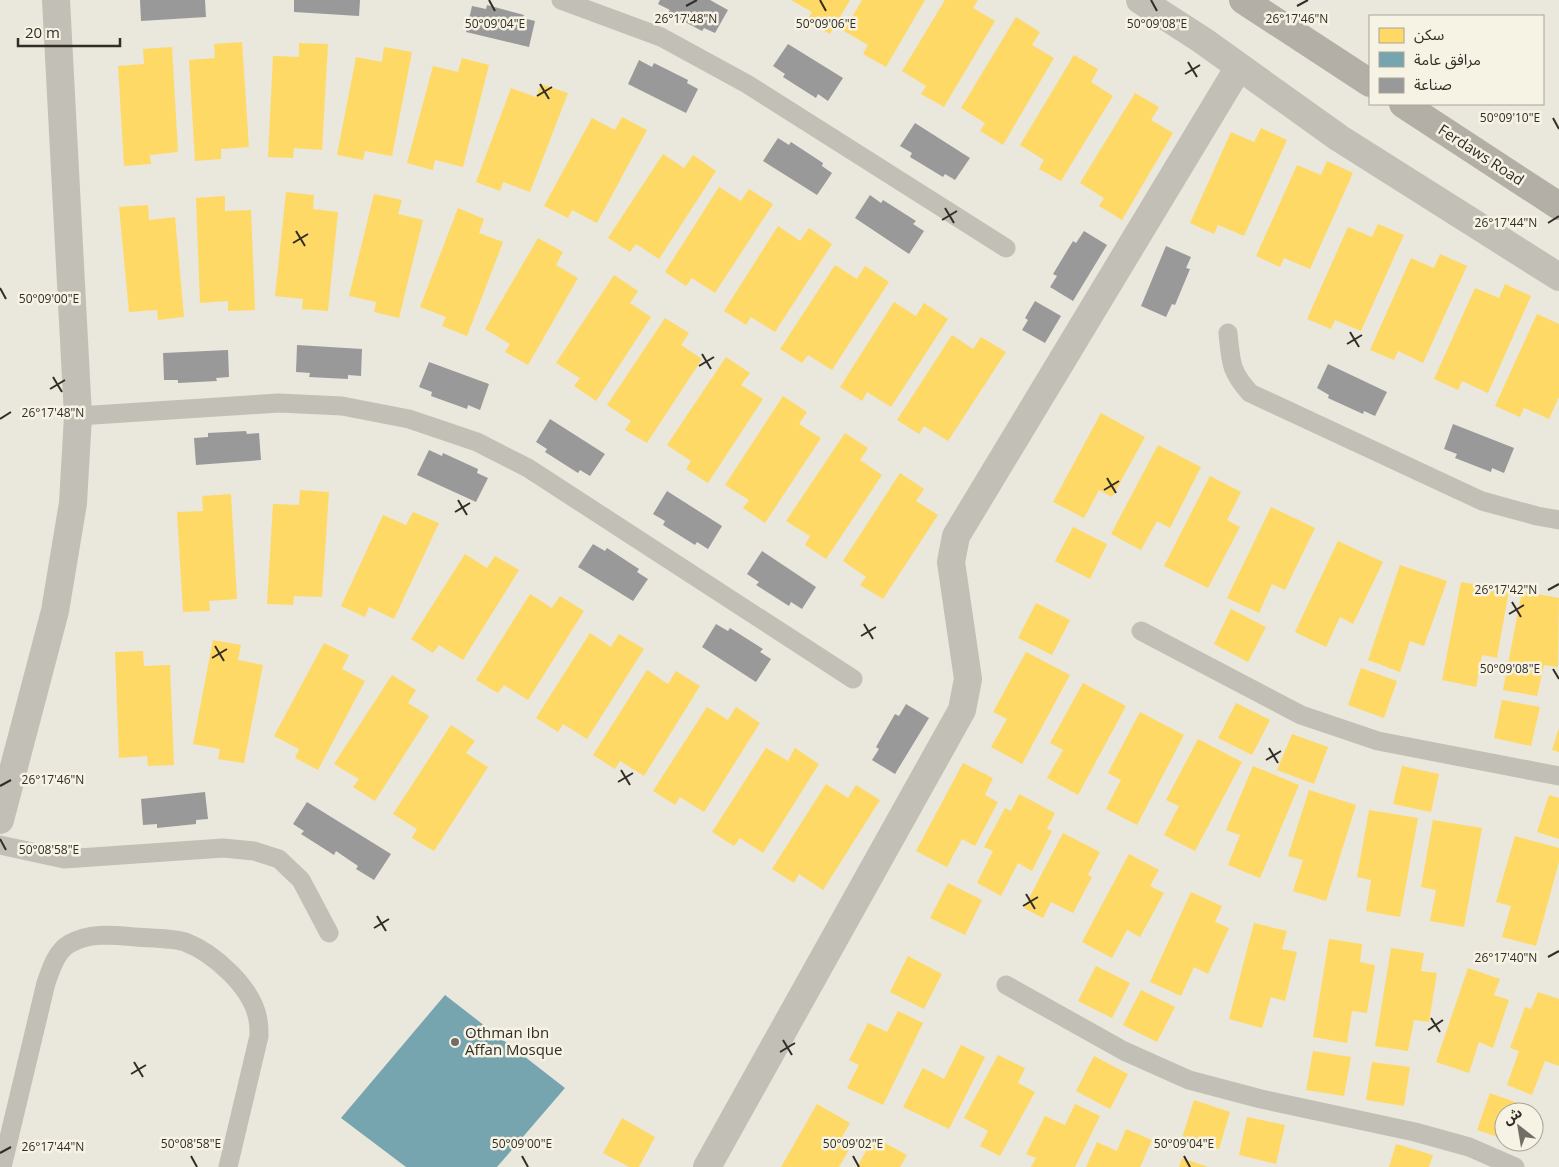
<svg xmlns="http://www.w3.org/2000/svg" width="1559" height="1167" font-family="'Open Sans','Noto Sans Arabic',sans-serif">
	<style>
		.homes { fill: #ffd966 }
		.public { fill: #76a5af }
		.industry { fill: #999 }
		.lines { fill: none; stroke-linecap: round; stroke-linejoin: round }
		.lane { stroke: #c2bfb7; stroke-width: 19 }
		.street { stroke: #c2bfb7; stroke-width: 28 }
		.secondary { stroke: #b3afa7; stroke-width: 28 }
		.ticks { fill: none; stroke: #322d26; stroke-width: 2 }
		.poi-dot { fill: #726e66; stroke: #f7f3e4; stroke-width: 2 }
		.labels { text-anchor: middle; stroke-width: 5; stroke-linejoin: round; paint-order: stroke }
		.street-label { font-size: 15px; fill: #322d26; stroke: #f7f3e4 }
		.poi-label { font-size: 15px; fill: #322d26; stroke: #f7f3e4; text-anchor: start }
		.ticks-label { font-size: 12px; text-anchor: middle; fill: #322d26; stroke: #f7f3e4; stroke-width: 5; stroke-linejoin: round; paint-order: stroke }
	</style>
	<rect width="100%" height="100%" fill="#eae7dd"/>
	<g class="homes">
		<path d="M791,0H850L830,34L807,21L812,12Z"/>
		<path d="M862,0H925L886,67L863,54L868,45L844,31Z"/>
		<path d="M945,0H978L973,8L995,21L944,107L921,94L926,86L902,71Z"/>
		<path d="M1016,17L1040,32L1032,45L1054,58L1003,145L980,131L985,123L961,108Z"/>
		<path d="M242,42L249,147L221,149V159L195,161L189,60L215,58L214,44Z"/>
		<path d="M299,43L328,44L322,150L294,148L293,158L268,157L273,56L299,57Z"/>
		<path d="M172,47L178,152L150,155L151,164L124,166L118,66L144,64L143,49Z"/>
		<path d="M384,47L412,52L392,156L365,151L363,160L337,155L356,57L382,62Z"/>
		<path d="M1074,55L1098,69L1091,82L1113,96L1061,181L1039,169L1044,160L1020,145Z"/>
		<path d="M462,58L489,65L463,167L435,160L433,170L407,163L433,66L458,72Z"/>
		<path d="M541,84L568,93L530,192L503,182L500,191L476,182L511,88L536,97Z"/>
		<path d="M1135,93L1159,107L1151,120L1173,133L1122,220L1099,206L1104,198L1080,183Z"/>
		<path d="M622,117L647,130L597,223L572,210L568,218L544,206L592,118L615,130Z"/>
		<path d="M1261,128L1287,140L1244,236L1218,225L1214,234L1190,223L1231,132L1254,142Z"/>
		<path d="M663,154L684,168L693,155L716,171L659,259L636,244L630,252L608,238Z"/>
		<path d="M1327,161L1353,173L1310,269L1284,258L1280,267L1256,256L1297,165L1321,175Z"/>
		<path d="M719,187L741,201L749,189L773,204L715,293L692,278L686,286L665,272Z"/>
		<path d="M286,192L314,195L313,209L338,212L328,311L302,309L303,299L275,296Z"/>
		<path d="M374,194L402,200L398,214L423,220L399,318L374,312L376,302L349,296Z"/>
		<path d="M225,196V211L251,210L255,310L228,311V301L200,303L196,198Z"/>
		<path d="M148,205L149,220L175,217L184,317L158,320L157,310L129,312L119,207Z"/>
		<path d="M458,208L484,219L479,233L503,242L467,336L442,326L446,317L420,307Z"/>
		<path d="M1378,224L1404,235L1361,331L1335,320L1331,329L1307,319L1348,227L1372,237Z"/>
		<path d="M778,226L800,241L809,228L832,244L775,332L751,317L746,325L724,311Z"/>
		<path d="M538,238L563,252L556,265L578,278L528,365L505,352L510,344L485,329Z"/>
		<path d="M1440,254L1467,266L1423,363L1398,351L1394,360L1370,350L1411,258L1434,268Z"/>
		<path d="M835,265L857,279L865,266L889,282L832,370L808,355L802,363L780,349Z"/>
		<path d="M614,275L638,291L630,303L651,317L596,401L574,386L580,378L556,363Z"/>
		<path d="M1505,284L1531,296L1488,393L1462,381L1458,390L1434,379L1475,288L1499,298Z"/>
		<path d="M894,302L916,316L924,303L948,319L891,407L867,392L862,401L840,387Z"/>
		<path d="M1537,314L1559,324V397L1549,419L1524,408L1520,417L1495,406Z"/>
		<path d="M665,318L689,333L681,345L702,359L647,443L625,430L631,421L607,405Z"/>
		<path d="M952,335L973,349L981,337L1006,352L948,441L924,426L919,434L897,420Z"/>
		<path d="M726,357L750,373L741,385L763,399L708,483L686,469L691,461L667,445Z"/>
		<path d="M783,396L807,412L799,424L821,438L765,523L743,508L749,500L725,485Z"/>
		<path d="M1101,413L1145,437L1112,497L1099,490L1084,518L1053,502Z"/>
		<path d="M845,433L868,448L860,460L882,475L826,559L805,545L810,536L786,521Z"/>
		<path d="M1158,445L1201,467L1170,528L1157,521L1141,550L1111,534Z"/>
		<path d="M900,473L924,489L916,501L938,515L883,599L860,585L866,577L843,561Z"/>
		<path d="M1210,476L1241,492L1227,520L1240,527L1208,588L1164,566Z"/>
		<path d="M300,490L329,492L322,597L294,596L293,605L267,604L273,504L299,505Z"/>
		<path d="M231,494L237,599L209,601L210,611L183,612L177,512L203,511L202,496Z"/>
		<path d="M1271,507L1315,528L1285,590L1272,584L1259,613L1227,598Z"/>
		<path d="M413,512L439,523L394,619L369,607L365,617L341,606L383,515L406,525Z"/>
		<path d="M1073,527L1107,544L1090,579L1055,561Z"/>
		<path d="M1338,541L1383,562L1353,624L1340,617L1326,647L1295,632Z"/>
		<path d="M465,554L487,568L495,556L519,570L463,660L439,645L433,653L411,639Z"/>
		<path d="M1400,565L1447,581L1424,646L1410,641L1400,672L1368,660Z"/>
		<path d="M1461,582L1509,590L1497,658L1482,655L1476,687L1442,680Z"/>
		<path d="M1522,591L1559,598L1558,667L1544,665L1537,696L1503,690Z"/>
		<path d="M530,594L552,608L560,596L584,611L528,700L504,685L498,693L476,680Z"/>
		<path d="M1036,603L1070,620L1052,655L1018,638Z"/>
		<path d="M1231,609L1266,627L1248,662L1214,644Z"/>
		<path d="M590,633L611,647L619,634L644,649L587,739L563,724L558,732L536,718Z"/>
		<path d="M213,640L241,645L238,660L263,665L244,763L218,759L220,749L193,744Z"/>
		<path d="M324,643L349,655L342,669L365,681L318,770L295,758L299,749L274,736Z"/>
		<path d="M143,651L144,666L170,665L174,765L148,766L147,756L119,758L115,652Z"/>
		<path d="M1026,652L1070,675L1022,764L991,747L1007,719L993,712Z"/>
		<path d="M1361,668L1397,681L1384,718L1348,705Z"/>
		<path d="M647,670L668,684L676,671L700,686L644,776L620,761L615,769L593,755Z"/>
		<path d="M392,675L416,690L408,703L429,716L375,801L353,787L359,779L334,764Z"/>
		<path d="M1083,683L1126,706L1078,795L1047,778L1063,750L1050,743Z"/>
		<path d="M1502,700L1540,707L1531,746L1494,738Z"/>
		<path d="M1236,703L1270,720L1252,755L1218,738Z"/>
		<path d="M707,707L728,720L736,707L760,723L704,812L680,797L675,805L653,791Z"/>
		<path d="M1140,712L1184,735L1137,825L1106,809L1121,780L1108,773Z"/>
		<path d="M451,725L475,741L466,753L488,767L434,851L412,838L417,829L393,814Z"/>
		<path d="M1559,728V752L1552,750Z"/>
		<path d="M1292,734L1328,747L1314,784L1277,770Z"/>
		<path d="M1198,739L1242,762L1195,851L1164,835L1179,806L1166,800Z"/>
		<path d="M766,748L788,761L795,748L819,764L763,853L740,838L734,846L712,832Z"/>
		<path d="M963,763L993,778L985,795L998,802L975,846L962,839L947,867L916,851Z"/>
		<path d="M1253,766L1299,785L1260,878L1228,865L1240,835L1226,830Z"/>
		<path d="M1402,766L1439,774L1431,812L1393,804Z"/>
		<path d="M826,784L848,798L856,785L880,800L823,890L799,874L794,883L772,869Z"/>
		<path d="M1309,790L1356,805L1326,901L1293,891L1303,860L1288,856Z"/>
		<path d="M1019,794L1055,813L1047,829L1052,831L1032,871L1018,863L1001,896L977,883L993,851L984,847L1005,808L1011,811Z"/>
		<path d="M1549,795L1559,798V839L1537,832Z"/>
		<path d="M1369,810L1418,818L1400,917L1366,911L1371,880L1357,877Z"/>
		<path d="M1433,820L1482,828L1464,927L1430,921L1436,890L1421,887Z"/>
		<path d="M1063,833L1100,852L1088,875L1092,877L1073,913L1051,902L1043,918L1024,908Z"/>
		<path d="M1515,836L1559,848V862L1536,946L1502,937L1511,906L1496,902Z"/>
		<path d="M1129,854L1159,870L1150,886L1164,893L1140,937L1127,930L1112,958L1082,942Z"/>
		<path d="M948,883L982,900L965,935L930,918Z"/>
		<path d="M1191,892L1222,906L1215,922L1229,928L1208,974L1194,967L1181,996L1150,982Z"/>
		<path d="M1254,923L1287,931L1282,949L1297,952L1285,1001L1271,997L1262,1028L1229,1019Z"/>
		<path d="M1329,939L1362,944L1360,962L1375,965L1367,1013L1352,1011L1347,1043L1313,1037Z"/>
		<path d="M1391,948L1424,953L1421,971L1437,973L1429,1022L1414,1020L1408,1051L1375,1046Z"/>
		<path d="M908,956L942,974L924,1009L890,992Z"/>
		<path d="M1096,966L1130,983L1112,1018L1078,1001Z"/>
		<path d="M1468,968L1500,979L1494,995L1509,1000L1493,1048L1479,1042L1469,1073L1436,1062Z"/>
		<path d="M1141,990L1175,1007L1157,1042L1123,1025Z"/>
		<path d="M1538,992L1559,999V1066L1545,1061L1532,1095L1507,1085L1519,1051L1510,1048L1525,1007L1531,1009Z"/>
		<path d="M898,1011L923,1023L883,1105L847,1088L859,1065L849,1060L868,1023L887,1032Z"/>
		<path d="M961,1045L985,1057L949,1129L903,1107L923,1068L944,1079Z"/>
		<path d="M1313,1051L1351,1057L1344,1096L1306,1090Z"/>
		<path d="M998,1055L1025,1068L1018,1083L1035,1092L1000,1156L980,1146L988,1131L964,1118Z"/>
		<path d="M1094,1056L1128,1074L1110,1109L1076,1091Z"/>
		<path d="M1372,1062L1410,1067L1404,1106L1366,1100Z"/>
		<path d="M1490,1093L1526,1106L1524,1112H1504V1139L1477,1130Z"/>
		<path d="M1194,1100L1230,1112L1219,1149L1182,1138Z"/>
		<path d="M817,1104L850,1123L842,1137L853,1143L839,1167H781Z"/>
		<path d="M1075,1104L1100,1116L1075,1167H1031L1036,1158L1026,1154L1045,1116L1065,1125Z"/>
		<path d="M1247,1117L1285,1125L1276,1164L1239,1155Z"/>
		<path d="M622,1118L655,1137L639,1167H629L603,1153Z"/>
		<path d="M1126,1129L1152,1140L1140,1167H1086L1097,1142L1117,1151Z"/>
		<path d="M874,1137L907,1155L900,1167H857Z"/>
		<path d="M1396,1144L1433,1155L1429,1167H1389Z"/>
		<path d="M1182,1158L1208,1167H1179Z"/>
	</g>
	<path class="public" d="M445,995L565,1088L497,1167H406L341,1118Z"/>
	<g class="industry">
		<path d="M140,0H205L206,17L141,21Z"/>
		<path d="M294,0H360L359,16L294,12Z"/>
		<path d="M660,0H710L728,10L715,33L704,28L702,31L668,13L670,10L658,4Z"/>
		<path d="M487,5L524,15L523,18L535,21L529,47L466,32L472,6L486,9Z"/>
		<path d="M788,44L843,78L828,101L818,94L816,98L783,77L785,74L773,66Z"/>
		<path d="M639,60L652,67L654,63L688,80L687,83L698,89L686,113L628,84Z"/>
		<path d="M915,123L970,158L955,180L945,174L943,177L910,157L912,153L900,146Z"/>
		<path d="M778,138L789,145L791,142L823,163L822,166L832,173L817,195L763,161Z"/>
		<path d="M870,195L881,203L883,200L916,221L913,224L924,231L909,254L855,218Z"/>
		<path d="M1084,231L1107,245L1073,301L1050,287L1057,276L1053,274L1073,241L1076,243Z"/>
		<path d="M1166,246L1191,257L1186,268L1190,269L1175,305L1172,304L1166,317L1141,306Z"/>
		<path d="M1035,301L1061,316L1045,343L1022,330L1028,320L1025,318Z"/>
		<path d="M297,345L362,349L361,376L348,375V379L309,377L310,373L296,372Z"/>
		<path d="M228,350L229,377L216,378L217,381L178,383V380H164L163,353Z"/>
		<path d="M429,362L489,384L480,410L468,405L467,409L431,396L432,392L419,387Z"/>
		<path d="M1328,364L1387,392L1375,416L1364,411L1363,414L1328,398L1329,395L1317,388Z"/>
		<path d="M550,419L605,454L590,476L580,470L578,473L545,452L547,449L536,442Z"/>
		<path d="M1453,424L1514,448L1504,473L1492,468L1491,472L1455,458L1457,454L1444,449Z"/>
		<path d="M246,431L247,434L259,433L261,460L196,465L194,438L208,437V433Z"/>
		<path d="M429,450L442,456L443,453L478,469L477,473L488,478L476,502L417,475Z"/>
		<path d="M667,491L722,526L708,549L697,542L695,545L663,525L665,521L653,514Z"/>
		<path d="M593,544L605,551L607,548L639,569L637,572L648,579L633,601L578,567Z"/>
		<path d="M762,551L816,587L802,609L791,602L789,606L756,585L759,582L747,574Z"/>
		<path d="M716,624L728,631L730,628L763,649L760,652L771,659L756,682L702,647Z"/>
		<path d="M906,704L929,718L895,774L872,760L879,749L876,747L895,714L899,716Z"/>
		<path d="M205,792L208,819L196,820V824L157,828V824L143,825L141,799Z"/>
		<path d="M307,802L391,854L374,880L356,869L358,866L336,851L334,855L301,834L304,831L293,824Z"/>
	</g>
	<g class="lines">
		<g class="lane">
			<path d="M561,0L661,37L747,84L1006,248"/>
			<path d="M1228,333C1231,362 1230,371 1250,393L1482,501L1537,516L1559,520"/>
			<path d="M78,416L279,403L342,406L409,419L477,442L528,468L853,679"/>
			<path d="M1141,631L1301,715L1378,741L1559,776"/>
			<path d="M0,845L64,859L223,848L254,851L279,859L301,880L329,933"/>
			<path d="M1006,985L1124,1051L1189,1080L1261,1099L1415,1132L1469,1147L1515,1167"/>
			<path d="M2,1167L46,983C51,969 56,952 69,944C90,932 113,935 136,937C149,938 174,938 185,942C214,953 253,988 258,1020C259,1025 259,1031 259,1036L228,1167"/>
		</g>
		<g class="street">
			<path d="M1140,0L1202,40L1339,138L1559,277"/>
			<path d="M0,820L55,611L73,503L78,416L56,0"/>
			<path d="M707,1167L962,710L968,679L951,562L956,536L1239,67"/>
		</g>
		<g class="secondary">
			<path d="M1243,0L1370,83"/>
			<path d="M1403,104L1559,206"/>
		</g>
	</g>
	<path class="ticks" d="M489,0L495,11M820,0L826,11M1151,0L1157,11M686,6L697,0M1297,6L1308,0M1188,62L1197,77M1185,74L1200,65M540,84L549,99M537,96L552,87M1553,118L1559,129M945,208L954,223M942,220L957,211M1548,223L1559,216M296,231L305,246M293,243L308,234M0,288L6,299M1350,332L1359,347M1347,344L1362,335M702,354L711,369M699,366L714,357M53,377L62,392M50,389L65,380M0,419L11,412M1107,478L1116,493M1104,490L1119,481M458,500L467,515M455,512L470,503M1548,590L1559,584M1512,602L1521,617M1509,614L1524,605M864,624L873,639M861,636L876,627M215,646L224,661M212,658L227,649M1553,669L1559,679M1269,748L1278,763M1266,760L1281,751M621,770L630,785M618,782L633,773M0,786L11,780M0,839L6,850M1026,894L1035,909M1023,906L1038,897M377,916L386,931M374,928L389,919M1548,957L1559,951M1431,1018L1440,1032M1428,1030L1443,1020M783,1040L792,1055M780,1052L795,1043M134,1062L143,1077M131,1074L146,1065M0,1153L11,1147M191,1156L197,1167M522,1156L528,1167M853,1156L859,1167M1184,1156L1190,1167"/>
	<circle class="poi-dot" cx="455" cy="1042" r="5"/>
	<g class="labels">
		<g class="street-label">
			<text transform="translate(1481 155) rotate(33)" y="5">Ferdaws Road</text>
		</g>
		<g class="poi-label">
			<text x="465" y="1038">Othman Ibn<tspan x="465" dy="17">Affan Mosque</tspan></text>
		</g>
	</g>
	<g class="ticks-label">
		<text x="686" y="23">26°17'48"N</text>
		<text x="1297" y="23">26°17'46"N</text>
		<text x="495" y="28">50°09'04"E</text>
		<text x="826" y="28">50°09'06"E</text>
		<text x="1157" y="28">50°09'08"E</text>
		<text x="1510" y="122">50°09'10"E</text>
		<text x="1506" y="227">26°17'44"N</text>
		<text x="49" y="303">50°09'00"E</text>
		<text x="53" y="417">26°17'48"N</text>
		<text x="1506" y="594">26°17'42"N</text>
		<text x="1510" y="673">50°09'08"E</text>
		<text x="53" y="784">26°17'46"N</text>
		<text x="49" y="854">50°08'58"E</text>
		<text x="1506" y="962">26°17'40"N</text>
		<text x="191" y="1148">50°08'58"E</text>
		<text x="522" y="1148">50°09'00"E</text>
		<text x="853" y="1148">50°09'02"E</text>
		<text x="1184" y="1148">50°09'04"E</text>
		<text x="53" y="1151">26°17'44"N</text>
	</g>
	<rect x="1369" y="15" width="175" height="90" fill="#f7f3e4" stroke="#a8a498"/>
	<rect x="1379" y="28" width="25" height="15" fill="#ffd966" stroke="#a8a498"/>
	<text x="1414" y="40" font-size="15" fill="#322d26">سكن</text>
	<rect x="1379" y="52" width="25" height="15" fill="#76a5af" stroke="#a8a498"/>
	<text x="1414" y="65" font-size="15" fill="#322d26">مرافق عامة</text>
	<rect x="1379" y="78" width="25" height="15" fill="#999999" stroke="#a8a498"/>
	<text x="1414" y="90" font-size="15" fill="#322d26">صناعة</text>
	<g transform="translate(1519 1127) rotate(329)"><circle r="24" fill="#f7f3e4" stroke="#a8a498"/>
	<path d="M0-4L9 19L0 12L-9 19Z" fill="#726e66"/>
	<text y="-8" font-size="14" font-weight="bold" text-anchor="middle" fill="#322d26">ش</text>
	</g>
	<path d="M18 38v8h102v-8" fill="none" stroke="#322d26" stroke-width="2.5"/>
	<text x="25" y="38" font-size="15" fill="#322d26" stroke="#f7f3e4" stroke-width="4" paint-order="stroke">20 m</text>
</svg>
